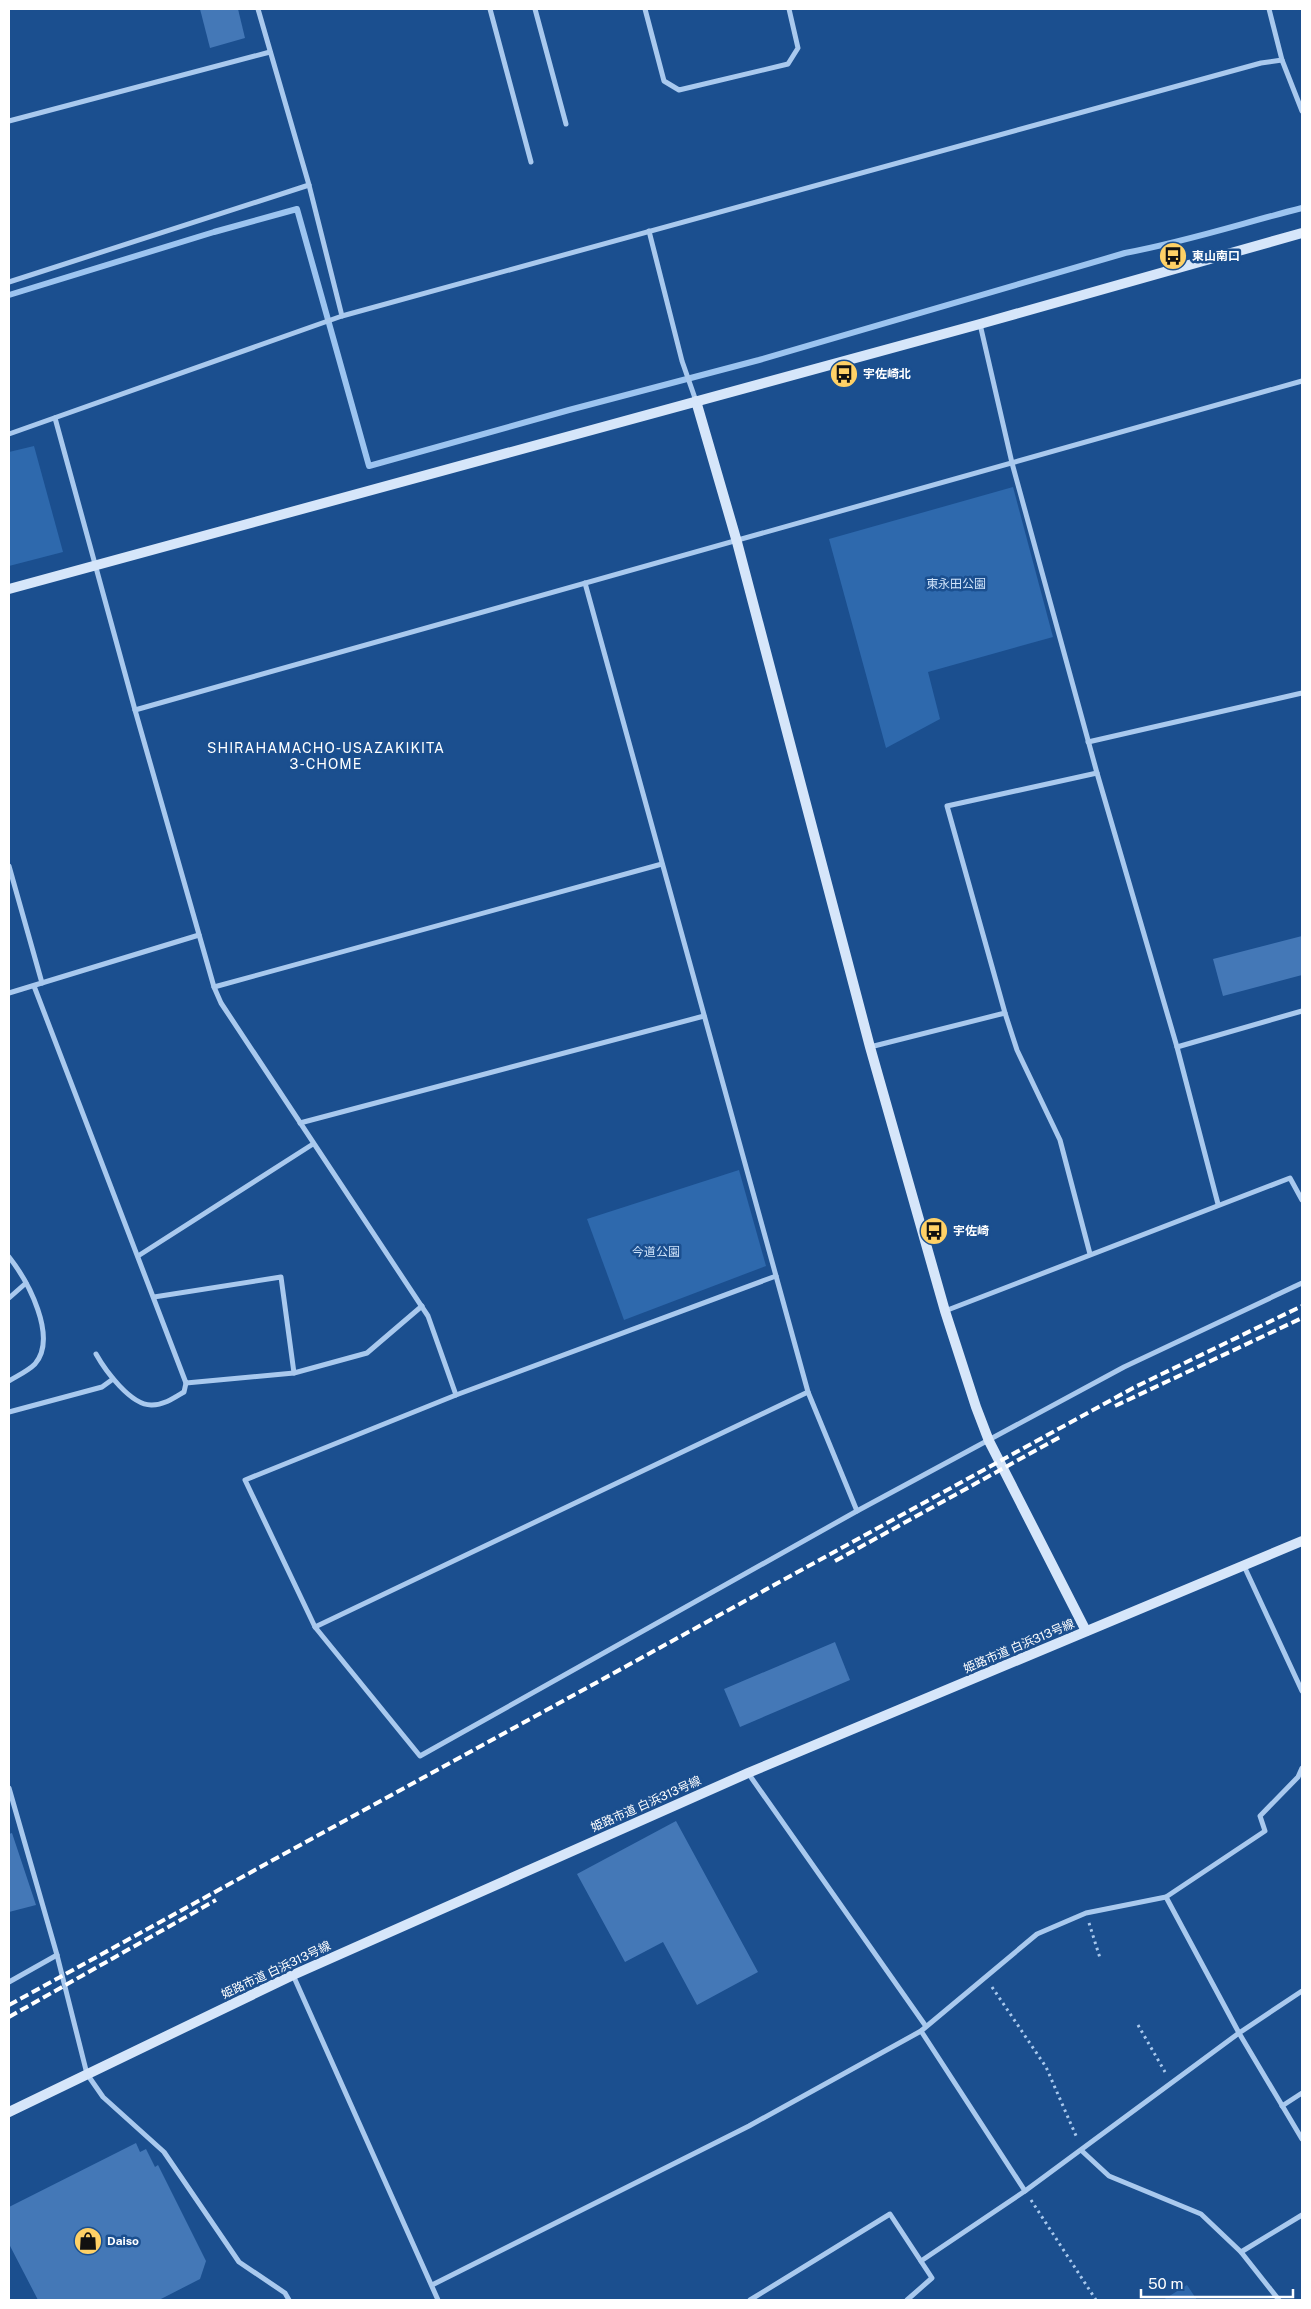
<svg xmlns="http://www.w3.org/2000/svg" width="1311" height="2309" font-family="'Public Sans','Noto Sans JP',sans-serif">
	<style>
		.green { fill: #2e69ad }
		.lines { fill: none; stroke-linecap: round; stroke-linejoin: round }
		.stream { stroke: #9cc4f0; stroke-width: 6 }
		.building { fill: #4478b7 }
		.path { stroke: #a9c9ee; stroke-width: 3; stroke-dasharray: 2.5 4; stroke-linecap: butt }
		.street { stroke: #a9c9ee; stroke-width: 5 }
		.secondary { stroke: #d6e6fa; stroke-width: 10 }
		.rail { stroke: #fff; stroke-width: 4; stroke-dasharray: 9 4; stroke-linecap: butt }
		.labels { text-anchor: middle; stroke-width: 5; stroke-linejoin: round; paint-order: stroke }
		.poi-label { font-size: 12px; font-weight: bold; fill: #fff; stroke: #1b4f8f; text-anchor: start }
		.park-label { font-size: 12px; fill: #cfe3fa; stroke: #1b4f8f }
		.street-label { font-size: 12px; fill: #fff; stroke: #1b4f8f }
		.neighbourhood-label { font-size: 14px; letter-spacing: 1px; fill: #fff; stroke: #1b4f8f }
	</style>
	<rect width="100%" height="100%" fill="#1b4f8f"/>
	<g class="green">
		<path d="M34,446L63,552L9,566V452Z"/>
		<path d="M1013,487L1053,637L928,672L940,719L886,748L829,539Z"/>
		<path d="M739,1170L766,1266L624,1320L587,1219Z"/>
		<path d="M1187,2285L1197,2300H1163Z"/>
	</g>
	<g class="lines">
		<path class="stream" d="M9,295L214,232L297,209L369,466L569,410L759,360L1125,253C1185,242 1243,223 1302,208"/>
	</g>
	<g class="building">
		<path d="M200,9H238L245,38L210,48Z"/>
		<path d="M1302,936V975L1223,996L1213,959Z"/>
		<path d="M835,1642L850,1680L740,1727L724,1689Z"/>
		<path d="M676,1821L758,1972L697,2005L663,1942L625,1962L577,1874Z"/>
		<path d="M12,1833L36,1905L9,1912V1834Z"/>
		<path d="M136,2143L140,2152L146,2149L155,2167L158,2165L206,2261L200,2279L159,2300H38L9,2244V2207Z"/>
	</g>
	<g class="lines">
		<g class="path">
			<path d="M1089,1923L1100,1958"/>
			<path d="M992,1987L1046,2067L1077,2138"/>
			<path d="M1138,2025L1165,2072"/>
			<path d="M1031,2200L1096,2300"/>
		</g>
		<g class="street">
			<path d="M258,9L309,185L342,316"/>
			<path d="M490,9L531,162"/>
			<path d="M535,9L566,124"/>
			<path d="M645,9L664,81L679,90L788,64L798,48L789,9"/>
			<path d="M1269,9L1282,60L1302,111"/>
			<path d="M9,121L270,52"/>
			<path d="M649,231L682,361L696,401"/>
			<path d="M9,282L309,185"/>
			<path d="M980,324L1012,463L1097,773L1177,1047L1218,1204"/>
			<path d="M55,418L135,710L214,987L221,1003L428,1316L456,1395"/>
			<path d="M9,434L342,316L1261,63L1282,60"/>
			<path d="M585,583L808,1392L857,1511"/>
			<path d="M135,710L1302,381"/>
			<path d="M1088,742L1302,693"/>
			<path d="M9,866L42,983"/>
			<path d="M34,986L186,1383L294,1373L367,1353L422,1306"/>
			<path d="M214,987L662,864"/>
			<path d="M9,993L199,935"/>
			<path d="M1005,1013L1017,1050L1060,1140L1090,1254"/>
			<path d="M870,1047L1005,1013L947,806L1097,773"/>
			<path d="M1177,1047L1302,1011"/>
			<path d="M300,1123L704,1016"/>
			<path d="M138,1256L313,1144"/>
			<path d="M9,1257C28,1281 58,1337 35,1364C28,1371 17,1376 9,1381"/>
			<path d="M776,1276L456,1395L245,1480L315,1627L420,1756L857,1511L1124,1367L1302,1283"/>
			<path d="M154,1297L281,1277L294,1373"/>
			<path d="M9,1298L26,1283"/>
			<path d="M945,1311L1290,1178L1302,1200"/>
			<path d="M96,1354C105,1370 131,1406 152,1405C164,1405 174,1398 184,1392L186,1383"/>
			<path d="M9,1412L102,1387L113,1379"/>
			<path d="M1244,1566L1302,1691"/>
			<path d="M315,1627L808,1392"/>
			<path d="M748,1773L925,2025"/>
			<path d="M9,1788L57,1955L87,2074L103,2097L164,2152L239,2262L285,2293L289,2300"/>
			<path d="M1166,1897L1239,2033L1302,2139"/>
			<path d="M293,1975L438,2300"/>
			<path d="M9,1982L57,1955"/>
			<path d="M921,2031L1025,2191"/>
			<path d="M1282,2106L1302,2093"/>
			<path d="M1082,2151L1109,2176L1201,2214L1241,2252L1279,2300"/>
			<path d="M1241,2252L1302,2215"/>
			<path d="M921,2261L1025,2191L1239,2033L1302,1991"/>
			<path d="M432,2285L749,2126L921,2031L1037,1934L1086,1913L1166,1897L1265,1831L1260,1816L1298,1777L1302,1768"/>
			<path d="M750,2300L890,2214L932,2278L907,2300"/>
		</g>
		<g class="secondary">
			<path d="M696,401L737,542L870,1047L945,1311L976,1407L989,1441L1086,1631"/>
			<path d="M9,589L980,324L1302,233"/>
			<path d="M9,2112L293,1975L748,1773L1302,1541"/>
		</g>
		<g class="rail">
			<path d="M1115,1406L1302,1318"/>
			<path d="M835,1561L1060,1437"/>
			<path d="M9,2005L1133,1388L1302,1306"/>
			<path d="M9,2017L216,1900"/>
		</g>
	</g>
	<defs>
		<symbol id="bus-disc" viewBox="-11 -11 22 22"><circle r="9.5" fill="#ffd166" stroke="#1b4f8f"/><path d="M-5-6H5V4H4V6H2V4H-2V6H-4V4H-5ZM-3.5-4V0h7V-4ZM-3.5 1.2v1.5H-2V1.2ZM2 1.2v1.5H3.5V1.2Z" fill="#111"/></symbol>
		<symbol id="shop-disc" viewBox="-11 -11 22 22"><circle r="9.5" fill="#ffd166" stroke="#1b4f8f"/><path d="M-5-2.5h2.3a2.7 3.5 0 0 1 5.4 0H5L5.5 6h-11ZM-1.5-2.5h3a1.5 2.3 0 0 0-3 0Z" fill="#111"/></symbol>
	</defs>
	<g fill-rule="evenodd">
		<use href="#bus-disc" x="1157" y="240" width="32" height="32"/>
		<use href="#bus-disc" x="828" y="358" width="32" height="32"/>
		<use href="#bus-disc" x="918" y="1215" width="32" height="32"/>
		<use href="#shop-disc" x="72" y="2225" width="32" height="32"/>
	</g>
	<g class="labels">
		<g class="poi-label">
			<text x="1192" y="260">東山南口</text>
			<text x="863" y="378">宇佐崎北</text>
			<text x="953" y="1235">宇佐崎</text>
			<text x="107" y="2245">Daiso</text>
		</g>
		<g class="park-label">
			<text x="956" y="588">東永田公園</text>
			<text x="656" y="1256">今道公園</text>
		</g>
		<g class="street-label">
			<text transform="translate(1019 1646) rotate(-23)" y="4">姫路市道 白浜313号線</text>
			<text transform="translate(646 1804) rotate(-24)" y="4">姫路市道 白浜313号線</text>
			<text transform="translate(276 1970) rotate(-25)" y="4">姫路市道 白浜313号線</text>
		</g>
		<g class="neighbourhood-label">
			<text x="326" y="753">SHIRAHAMACHO-USAZAKIKITA<tspan x="326" dy="16">3-CHOME</tspan></text>
		</g>
	</g>
	<rect width="1311" height="2309" fill="none" stroke="#ffffff" stroke-width="20"/>
	<path d="M1141 2289v8h152v-8" fill="none" stroke="#ffffff" stroke-width="2.5"/>
	<text x="1148" y="2289" font-size="15" fill="#ffffff" stroke="#1b4f8f" stroke-width="4" paint-order="stroke">50 m</text>
</svg>
